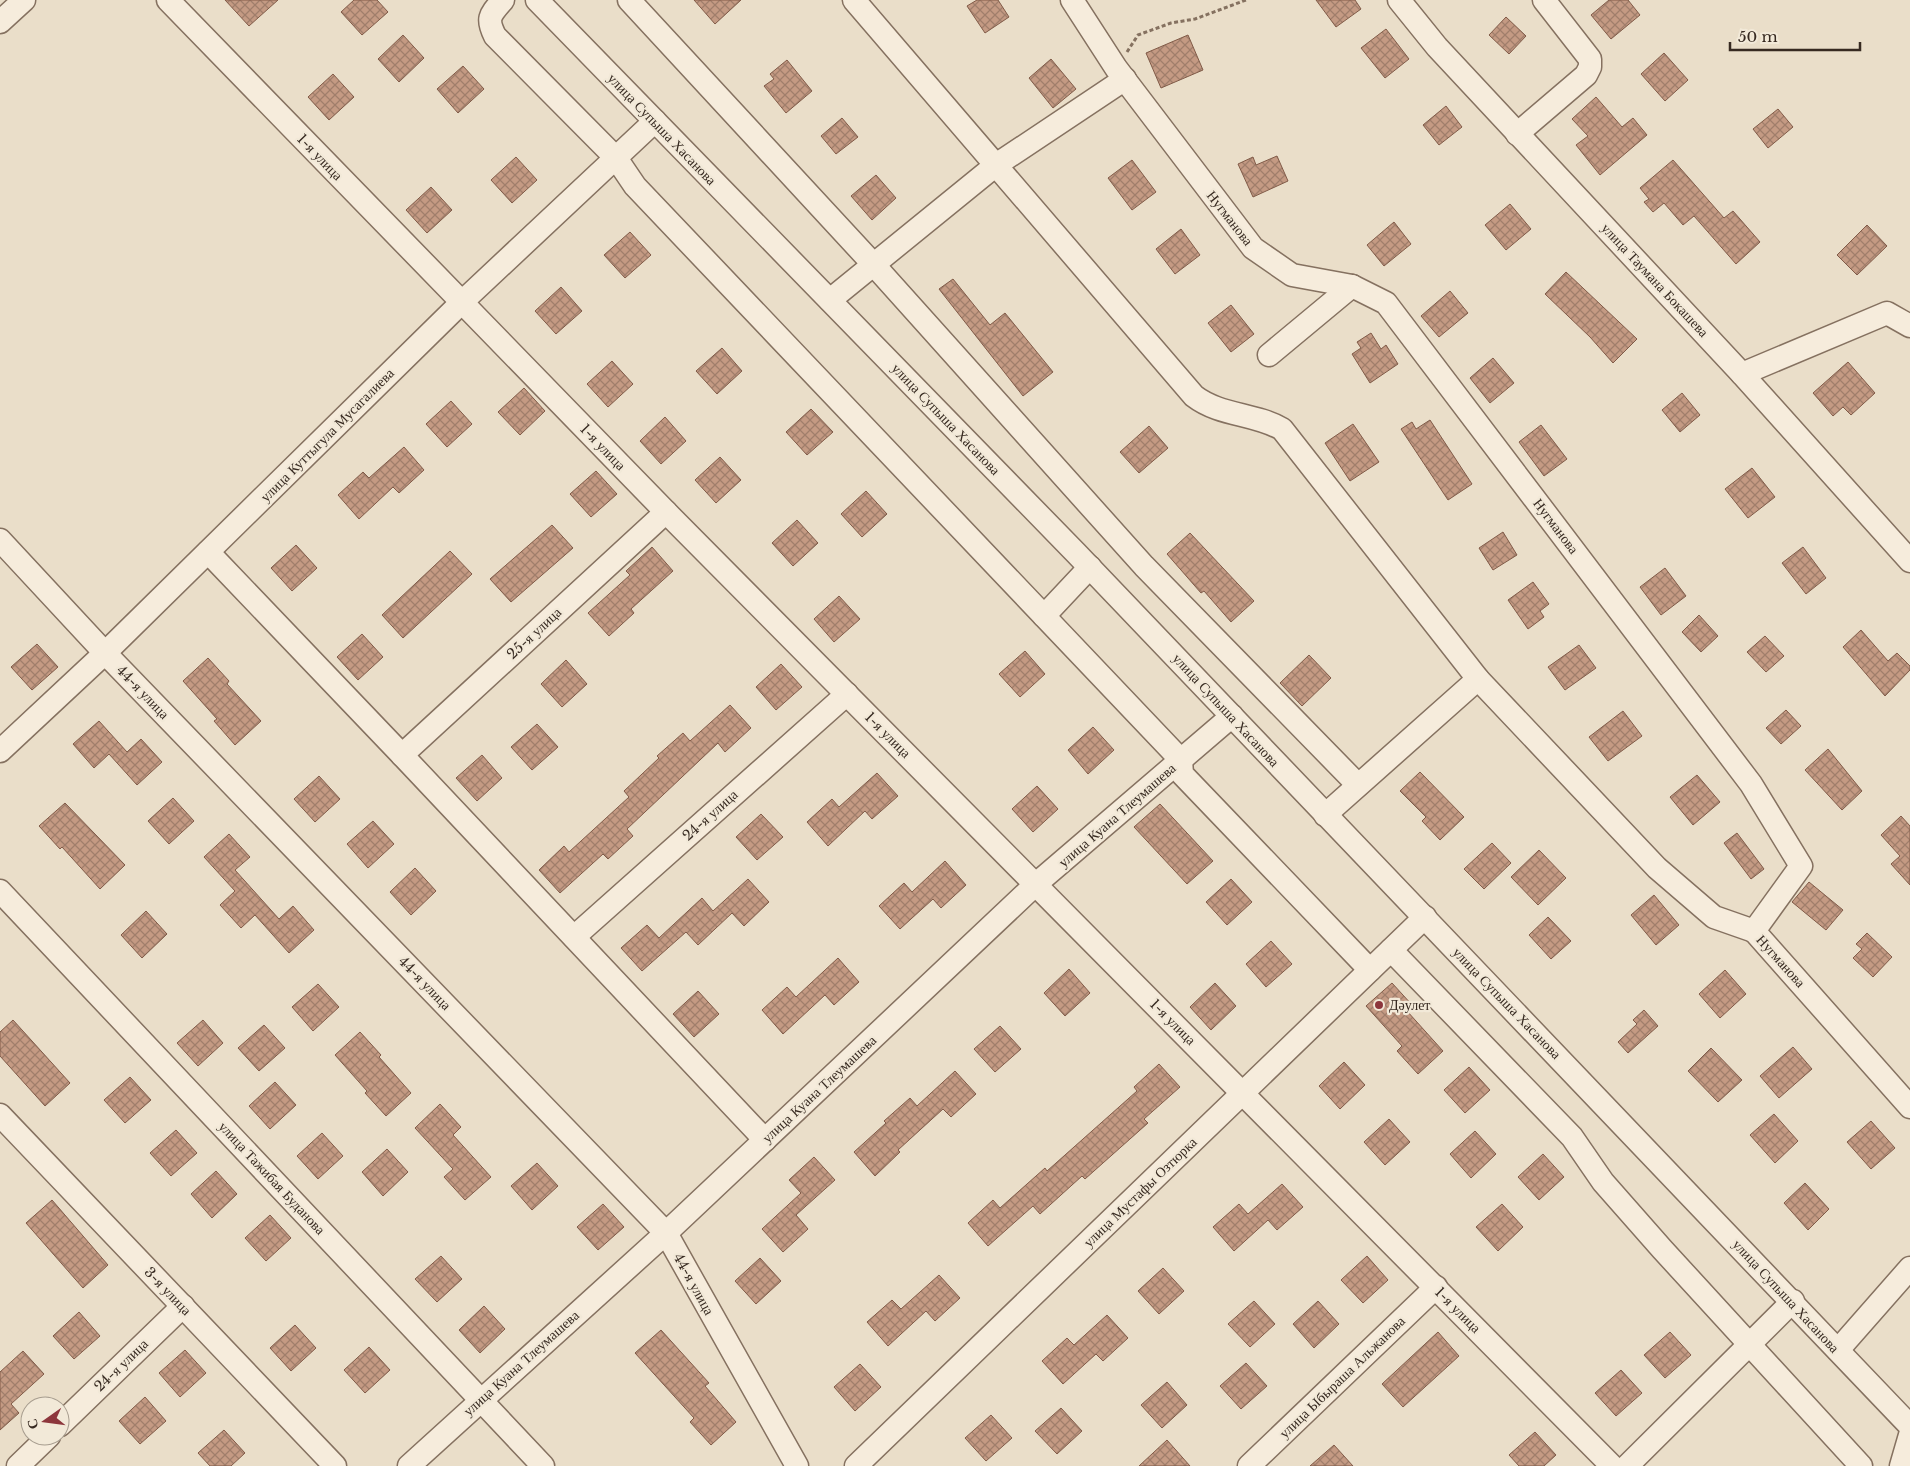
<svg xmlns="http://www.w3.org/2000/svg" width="1910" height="1466" font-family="'Libre Baskerville',serif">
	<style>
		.building { fill: url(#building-cross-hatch); stroke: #815b48 }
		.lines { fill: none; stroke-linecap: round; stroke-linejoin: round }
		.minor-casing { stroke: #857160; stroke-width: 25 }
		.path { stroke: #857160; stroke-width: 3; stroke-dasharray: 4 2.5; stroke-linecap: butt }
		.minor { stroke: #f6ecdc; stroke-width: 22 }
		.poi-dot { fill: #8d363c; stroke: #f2e9d8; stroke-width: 2 }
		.labels { text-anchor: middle; stroke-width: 4.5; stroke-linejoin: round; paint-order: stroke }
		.street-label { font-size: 14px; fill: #372a21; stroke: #f2e9d8 }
		.poi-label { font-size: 14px; fill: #372a21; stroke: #f2e9d8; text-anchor: start }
	</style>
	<defs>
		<pattern id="building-cross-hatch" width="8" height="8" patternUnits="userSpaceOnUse" patternTransform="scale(1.25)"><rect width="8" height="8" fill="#c49a83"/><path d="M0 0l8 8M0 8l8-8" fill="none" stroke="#a07e6b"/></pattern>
	</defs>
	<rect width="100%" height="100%" fill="#eadec9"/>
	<g class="building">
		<path d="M225,0H278L249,26Z"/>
		<path d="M354,0H377L388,12L362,35L341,12Z"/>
		<path d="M694,0H741L715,24Z"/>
		<path d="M977,0H998L1009,17L985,33L967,6Z"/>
		<path d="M1316,0H1355L1361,9L1336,27Z"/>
		<path d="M1609,0H1628L1640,15L1611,39L1591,15Z"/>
		<path d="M1506,17L1526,36L1509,54L1489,35Z"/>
		<path d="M1386,29L1409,59L1385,78L1361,48Z"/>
		<path d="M403,35L424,58L399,82L378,59Z"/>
		<path d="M1188,35L1203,70L1161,88L1146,53Z"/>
		<path d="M1664,53L1688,80L1665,101L1641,74Z"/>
		<path d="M1051,59L1076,89L1053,108L1029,78Z"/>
		<path d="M787,60L812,91L786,113L764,86L774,79L770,74Z"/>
		<path d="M463,66L484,89L458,113L437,89Z"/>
		<path d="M333,74L354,97L329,120L308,97Z"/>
		<path d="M1596,97L1622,127L1633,118L1647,135L1600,175L1576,145L1588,136L1572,119Z"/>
		<path d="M1446,106L1462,127L1439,145L1423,125Z"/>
		<path d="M1778,109L1793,127L1768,148L1753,129Z"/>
		<path d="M842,118L858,137L836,154L821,136Z"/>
		<path d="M1277,156L1288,181L1253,197L1238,164L1253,157L1256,165Z"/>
		<path d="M516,157L537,180L512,203L491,180Z"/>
		<path d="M1132,160L1156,192L1132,210L1108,178Z"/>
		<path d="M1673,160L1724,218L1733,211L1760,242L1736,264L1694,216L1683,225L1664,203L1653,212L1644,202L1649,199L1640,188Z"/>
		<path d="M876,175L896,198L872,220L851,196Z"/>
		<path d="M431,187L452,210L427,233L406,210Z"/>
		<path d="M1510,204L1531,229L1506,250L1485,225Z"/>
		<path d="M1394,222L1411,244L1384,266L1367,245Z"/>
		<path d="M1867,225L1887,246L1857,275L1837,255Z"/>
		<path d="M1181,229L1200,255L1175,274L1156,249Z"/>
		<path d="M630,232L651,255L625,278L604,255Z"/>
		<path d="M1566,272L1637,339L1613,363L1590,337L1545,294Z"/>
		<path d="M953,279L990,325L1005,313L1053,372L1023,396L939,289Z"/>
		<path d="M561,287L582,311L556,334L535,311Z"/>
		<path d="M1450,291L1468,313L1439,337L1421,316Z"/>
		<path d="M1231,305L1254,334L1231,352L1208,323Z"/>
		<path d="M1371,333L1381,349L1386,345L1398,364L1370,383L1352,354L1361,348L1357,342Z"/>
		<path d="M722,348L742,371L717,394L696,371Z"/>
		<path d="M1493,358L1514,383L1490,403L1470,378Z"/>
		<path d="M612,361L633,384L608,407L587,384Z"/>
		<path d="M1848,362L1875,393L1851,415L1843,407L1833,416L1813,393Z"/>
		<path d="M524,388L545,411L520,435L498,412Z"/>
		<path d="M1682,393L1700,415L1680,432L1662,410Z"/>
		<path d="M451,401L472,424L447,447L426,424Z"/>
		<path d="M811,409L833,432L807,455L786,432Z"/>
		<path d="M665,417L686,441L661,464L640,441Z"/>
		<path d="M1430,420L1472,484L1448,500L1401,429L1412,422L1416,429Z"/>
		<path d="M1353,424L1379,462L1350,481L1325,443Z"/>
		<path d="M1541,425L1567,459L1544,476L1519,442Z"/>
		<path d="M1149,426L1168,448L1139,473L1120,452Z"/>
		<path d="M404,447L424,470L399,493L393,487L359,519L338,495L363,472L369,478Z"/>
		<path d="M720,457L741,480L716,503L695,480Z"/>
		<path d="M1752,468L1775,497L1748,518L1725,489Z"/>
		<path d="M596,471L617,494L591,517L570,494Z"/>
		<path d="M866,491L887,514L862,537L841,514Z"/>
		<path d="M797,520L818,543L793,566L772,543Z"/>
		<path d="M552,525L573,548L511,602L490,579Z"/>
		<path d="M1503,532L1517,555L1493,570L1479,548Z"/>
		<path d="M1190,533L1254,601L1231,622L1204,591L1201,593L1167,554Z"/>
		<path d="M296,545L317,568L292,591L271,568Z"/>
		<path d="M652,547L673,571L631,609L634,613L609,636L588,613L630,575L626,571Z"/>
		<path d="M1803,547L1826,578L1806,594L1782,563Z"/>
		<path d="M450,551L472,574L403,638L382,615Z"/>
		<path d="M1665,568L1686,596L1661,615L1640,587Z"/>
		<path d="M1533,582L1549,604L1540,611L1544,617L1528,629L1508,600Z"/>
		<path d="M839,596L860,619L834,642L814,619Z"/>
		<path d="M1699,615L1718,636L1701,652L1682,632Z"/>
		<path d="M1861,630L1888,661L1897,653L1910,666V670L1885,696L1843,647Z"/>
		<path d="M362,634L383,657L358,680L337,657Z"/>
		<path d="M1765,636L1784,656L1766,672L1747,652Z"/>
		<path d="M37,644L58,667L32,690L11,667Z"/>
		<path d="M1579,645L1596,668L1565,690L1548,667Z"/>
		<path d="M1025,651L1045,674L1020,697L999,674Z"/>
		<path d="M1309,655L1331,678L1302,706L1280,683Z"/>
		<path d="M208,658L229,681L227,684L261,721L235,745L214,721L217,719L183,681Z"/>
		<path d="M566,660L587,684L562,707L541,684Z"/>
		<path d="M781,664L802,687L776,710L756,687Z"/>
		<path d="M730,705L751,728L725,752L718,743L627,829L633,836L608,859L603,854L560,893L539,870L564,846L569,852L629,797L624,791L659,758L657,756L683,733L690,741Z"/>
		<path d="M1786,710L1801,726L1781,744L1766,728Z"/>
		<path d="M1623,711L1642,736L1608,761L1589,737Z"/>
		<path d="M99,721L127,752L141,739L162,762L137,785L109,754L94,768L73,744Z"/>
		<path d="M537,724L558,747L532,770L511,747Z"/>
		<path d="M1093,727L1114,750L1088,774L1068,750Z"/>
		<path d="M1828,749L1862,791L1842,810L1805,770Z"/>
		<path d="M482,755L502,778L477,801L456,778Z"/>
		<path d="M1420,772L1464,817L1440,840L1422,821L1426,817L1400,791Z"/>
		<path d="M877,773L898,796L872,819L865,811L828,846L807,822L832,799L839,807Z"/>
		<path d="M1697,775L1720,802L1693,825L1670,797Z"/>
		<path d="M319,776L340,799L315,822L294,799Z"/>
		<path d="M1037,786L1058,809L1033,832L1012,809Z"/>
		<path d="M173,798L194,821L169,844L148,821Z"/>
		<path d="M65,803L125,865L100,889L62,847L60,849L39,826Z"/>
		<path d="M1160,804L1213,861L1187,884L1134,827Z"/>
		<path d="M761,814L783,837L757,860L736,837Z"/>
		<path d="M1901,816L1910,826V885L1891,864L1900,856L1881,835Z"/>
		<path d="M373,821L394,844L368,868L347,844Z"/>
		<path d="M1737,833L1764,869L1751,879L1724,843Z"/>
		<path d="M229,834L250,857L235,870L279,919L293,906L314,930L289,953L255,915L241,928L220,905L235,891L204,857Z"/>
		<path d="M1492,843L1511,863L1484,889L1464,869Z"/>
		<path d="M1539,850L1566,878L1538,905L1511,877Z"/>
		<path d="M945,861L966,885L941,908L933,899L900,929L879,906L904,883L912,892Z"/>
		<path d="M415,868L436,891L411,915L390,892Z"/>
		<path d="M748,879L769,902L744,926L732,913L698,945L686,932L642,971L621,948L647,925L659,938L702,898L713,911Z"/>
		<path d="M1231,879L1252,902L1227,925L1206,902Z"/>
		<path d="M1809,882L1843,910L1826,930L1792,902Z"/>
		<path d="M1654,895L1679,925L1656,945L1631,915Z"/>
		<path d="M146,911L167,934L142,958L121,935Z"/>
		<path d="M1548,917L1571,941L1551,959L1529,935Z"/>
		<path d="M1867,933L1892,957L1873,977L1853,958L1862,949L1856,944Z"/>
		<path d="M1271,941L1292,964L1266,987L1246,964Z"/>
		<path d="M838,958L859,982L834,1005L825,995L783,1034L762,1010L787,987L796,997Z"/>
		<path d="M1069,969L1090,993L1065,1016L1044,993Z"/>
		<path d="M1725,970L1746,994L1720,1018L1699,994Z"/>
		<path d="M1215,983L1236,1006L1211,1030L1190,1007Z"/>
		<path d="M1392,983L1413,1006L1407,1011L1443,1051L1418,1074L1397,1051L1402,1046L1366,1006Z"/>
		<path d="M318,984L339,1007L313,1031L292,1007Z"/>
		<path d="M698,991L719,1014L694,1037L673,1014Z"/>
		<path d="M1644,1010L1658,1026L1628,1053L1618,1042L1637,1024L1633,1020Z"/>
		<path d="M13,1020L70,1083L45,1106L0,1056V1032Z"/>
		<path d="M203,1020L223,1043L198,1066L177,1043Z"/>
		<path d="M264,1025L285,1048L259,1071L238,1048Z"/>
		<path d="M1000,1026L1021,1049L995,1072L974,1049Z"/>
		<path d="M360,1032L381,1055L379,1057L411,1093L386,1116L365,1093L367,1091L335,1055Z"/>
		<path d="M1793,1047L1812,1069L1779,1098L1760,1076Z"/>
		<path d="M1711,1048L1742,1080L1718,1102L1688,1071Z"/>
		<path d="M1344,1062L1365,1085L1340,1109L1319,1086Z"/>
		<path d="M1159,1064L1180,1087L1144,1119L1148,1123L1085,1179L1082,1176L1040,1214L1033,1206L988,1246L968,1223L993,1200L1000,1208L1045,1168L1047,1171L1137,1091L1134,1087Z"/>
		<path d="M1469,1067L1490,1090L1465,1113L1444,1090Z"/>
		<path d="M955,1071L976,1094L951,1117L943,1109L898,1150L900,1152L875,1176L854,1152L886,1123L884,1121L910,1098L917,1106Z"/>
		<path d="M130,1077L151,1100L125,1123L104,1100Z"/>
		<path d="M275,1082L296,1105L270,1129L249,1106Z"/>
		<path d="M440,1104L461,1127L453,1135L491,1177L465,1200L444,1177L453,1169L415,1128Z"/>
		<path d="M1774,1114L1798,1141L1775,1163L1750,1135Z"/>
		<path d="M1389,1119L1410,1142L1385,1165L1364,1142Z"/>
		<path d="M1871,1121L1895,1148L1871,1169L1847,1142Z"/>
		<path d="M176,1130L197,1153L171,1176L150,1153Z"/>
		<path d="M1475,1131L1496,1154L1471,1178L1450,1154Z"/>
		<path d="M322,1133L343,1156L318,1179L297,1156Z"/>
		<path d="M387,1149L408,1172L383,1196L362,1172Z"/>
		<path d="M1543,1154L1564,1177L1539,1200L1518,1177Z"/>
		<path d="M814,1157L835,1180L796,1215L808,1229L783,1252L762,1229L801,1193L789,1180Z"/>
		<path d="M537,1163L558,1186L532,1210L511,1186Z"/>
		<path d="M216,1171L237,1194L212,1218L191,1194Z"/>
		<path d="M1805,1183L1829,1209L1808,1230L1784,1203Z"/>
		<path d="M1282,1184L1303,1207L1277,1230L1268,1220L1234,1251L1213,1227L1239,1204L1248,1214Z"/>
		<path d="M52,1200L108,1265L83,1288L26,1223Z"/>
		<path d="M603,1204L624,1227L598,1250L577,1227Z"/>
		<path d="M1502,1204L1523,1227L1498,1251L1476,1227Z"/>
		<path d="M270,1215L291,1238L266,1261L245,1238Z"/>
		<path d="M441,1256L462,1279L437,1302L415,1279Z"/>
		<path d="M1367,1256L1388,1280L1363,1303L1341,1280Z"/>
		<path d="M760,1258L781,1281L756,1304L735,1281Z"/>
		<path d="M1163,1268L1184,1291L1159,1314L1138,1291Z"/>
		<path d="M939,1275L960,1298L935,1321L926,1311L888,1346L867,1322L892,1300L901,1309Z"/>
		<path d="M1254,1301L1275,1324L1250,1347L1228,1324Z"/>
		<path d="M1318,1301L1339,1324L1314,1348L1293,1324Z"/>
		<path d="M484,1306L505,1329L480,1353L459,1330Z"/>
		<path d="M79,1312L100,1336L74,1359L53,1336Z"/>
		<path d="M1107,1315L1128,1338L1103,1361L1096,1354L1063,1384L1042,1361L1067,1338L1074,1345Z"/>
		<path d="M295,1325L316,1348L291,1371L270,1348Z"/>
		<path d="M661,1330L709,1383L705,1386L736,1422L711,1445L690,1422L694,1418L635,1353Z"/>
		<path d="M1438,1332L1459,1356L1403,1407L1382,1384Z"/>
		<path d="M1670,1332L1691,1355L1665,1378L1644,1355Z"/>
		<path d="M369,1347L390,1370L365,1393L344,1370Z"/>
		<path d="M185,1350L206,1373L180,1397L159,1373Z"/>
		<path d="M23,1351L44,1374L11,1404L19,1413L0,1430V1372Z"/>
		<path d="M1246,1363L1267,1386L1241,1409L1220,1386Z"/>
		<path d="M860,1364L881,1387L855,1411L834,1387Z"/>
		<path d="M1621,1370L1642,1393L1616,1416L1595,1393Z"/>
		<path d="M1167,1382L1187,1405L1162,1428L1141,1405Z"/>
		<path d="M145,1397L166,1421L140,1444L119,1421Z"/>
		<path d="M1061,1408L1082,1431L1057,1454L1035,1431Z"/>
		<path d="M991,1415L1012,1438L986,1461L965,1438Z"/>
		<path d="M224,1430L245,1453L231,1466H210L198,1453Z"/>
		<path d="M1535,1432L1556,1455L1544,1466H1519L1509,1455Z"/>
		<path d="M1167,1440L1190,1466H1139Z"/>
		<path d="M1334,1445L1353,1466H1310Z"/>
	</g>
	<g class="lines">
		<defs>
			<g id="minor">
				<path d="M168,0L666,512L1612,1466"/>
				<path d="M503,0C490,15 486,18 495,36L616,158L635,186L1181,760L1182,774L1370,970"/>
				<path d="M537,0L1076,553L1910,1426"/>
				<path d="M629,0L874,265L1144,566L1358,785"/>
				<path d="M854,0L1194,396C1220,416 1254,413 1282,429L1478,679L1325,815"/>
				<path d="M1072,0L1116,68L1253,248L1292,275L1352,286L1386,303L1751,784L1801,866L1754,931L1910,1107"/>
				<path d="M1399,0L1437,47L1742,374L1910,561"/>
				<path d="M0,22L24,0"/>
				<path d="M1517,134L1586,75L1590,67V59L1544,0"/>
				<path d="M830,300L996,165L1125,79"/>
				<path d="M1269,355L1352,286"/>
				<path d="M1742,374L1887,313L1910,326"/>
				<path d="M0,540L105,653L666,1233L797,1466"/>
				<path d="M208,552L402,755L765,1140"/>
				<path d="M1044,616L1090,567"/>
				<path d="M1478,679L1657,868L1714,917L1754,931"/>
				<path d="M0,751L105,653L462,302L655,121"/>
				<path d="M402,755L666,512"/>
				<path d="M0,891L543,1466"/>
				<path d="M574,937L847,694"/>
				<path d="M1391,950L1572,1137L1603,1182L1662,1249L1861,1466"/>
				<path d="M0,1115L335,1466"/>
				<path d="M1838,1350L1910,1268"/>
				<path d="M60,1425L183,1306"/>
				<path d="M18,1466L49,1436"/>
				<path d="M409,1466L666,1233L1036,884L1232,716"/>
				<path d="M856,1466L1425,917"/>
				<path d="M1249,1466L1436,1287"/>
				<path d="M1627,1466L1793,1301"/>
				<path d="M1901,1466L1910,1435"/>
			</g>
		</defs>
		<use href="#minor" class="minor-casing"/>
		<path class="path" d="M1127,52L1138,35L1171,23L1195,19L1246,0"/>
		<use href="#minor" class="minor"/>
	</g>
	<circle class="poi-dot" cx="1379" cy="1005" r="5"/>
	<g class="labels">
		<g class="street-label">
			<text transform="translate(662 129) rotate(46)" y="5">улица Супыша Хасанова</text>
			<text transform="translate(320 157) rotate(46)" y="5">1-я улица</text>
			<text transform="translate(1230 218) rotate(52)" y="5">Нугманова</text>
			<text transform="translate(1655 280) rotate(47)" y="5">улица Таумана Бокашева</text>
			<text transform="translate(946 419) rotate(46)" y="5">улица Супыша Хасанова</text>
			<text transform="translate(327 435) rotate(-45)" y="5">улица Куттыгула Мусагалиева</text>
			<text transform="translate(603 447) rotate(46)" y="5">1-я улица</text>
			<text transform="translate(1556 526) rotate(53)" y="5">Нугманова</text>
			<text transform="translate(534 633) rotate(-43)" y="5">25-я улица</text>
			<text transform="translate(143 692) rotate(46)" y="5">44-я улица</text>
			<text transform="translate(1226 710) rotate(47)" y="5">улица Супыша Хасанова</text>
			<text transform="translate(888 735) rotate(45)" y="5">1-я улица</text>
			<text transform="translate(710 815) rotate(-42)" y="5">24-я улица</text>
			<text transform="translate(1117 815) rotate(-41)" y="5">улица Куана Тлеумашева</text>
			<text transform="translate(1781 961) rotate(48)" y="5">Нугманова</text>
			<text transform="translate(425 983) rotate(46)" y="5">44-я улица</text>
			<text transform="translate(1507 1003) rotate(46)" y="5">улица Супыша Хасанова</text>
			<text transform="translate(1173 1022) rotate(45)" y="5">1-я улица</text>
			<text transform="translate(819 1089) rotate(-43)" y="5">улица Куана Тлеумашева</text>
			<text transform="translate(272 1178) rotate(47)" y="5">улица Тажибая Буданова</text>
			<text transform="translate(1140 1192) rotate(-44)" y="5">улица Мустафы Озтюрка</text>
			<text transform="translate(694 1284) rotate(61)" y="5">44-я улица</text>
			<text transform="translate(168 1291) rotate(46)" y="5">3-я улица</text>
			<text transform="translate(1786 1296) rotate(47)" y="5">улица Супыша Хасанова</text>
			<text transform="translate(1458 1310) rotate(45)" y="5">1-я улица</text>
			<text transform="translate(521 1363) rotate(-42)" y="5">улица Куана Тлеумашева</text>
			<text transform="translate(121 1365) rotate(-44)" y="5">24-я улица</text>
			<text transform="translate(1342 1377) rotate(-44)" y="5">улица Ыбыраша Альжанова</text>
		</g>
		<g class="poi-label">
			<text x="1389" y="1010">Дәулет</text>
		</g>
	</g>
	<g transform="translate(45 1421) rotate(256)"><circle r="24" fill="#f2e9d8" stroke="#a79d8f"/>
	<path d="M0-4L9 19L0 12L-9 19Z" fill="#8d363c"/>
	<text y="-8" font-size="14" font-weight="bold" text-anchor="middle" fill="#372a21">С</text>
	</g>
	<path d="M1730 42v8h130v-8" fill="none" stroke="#372a21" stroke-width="2.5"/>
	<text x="1738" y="42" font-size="15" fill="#372a21" stroke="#f2e9d8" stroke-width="4" paint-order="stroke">50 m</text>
</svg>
